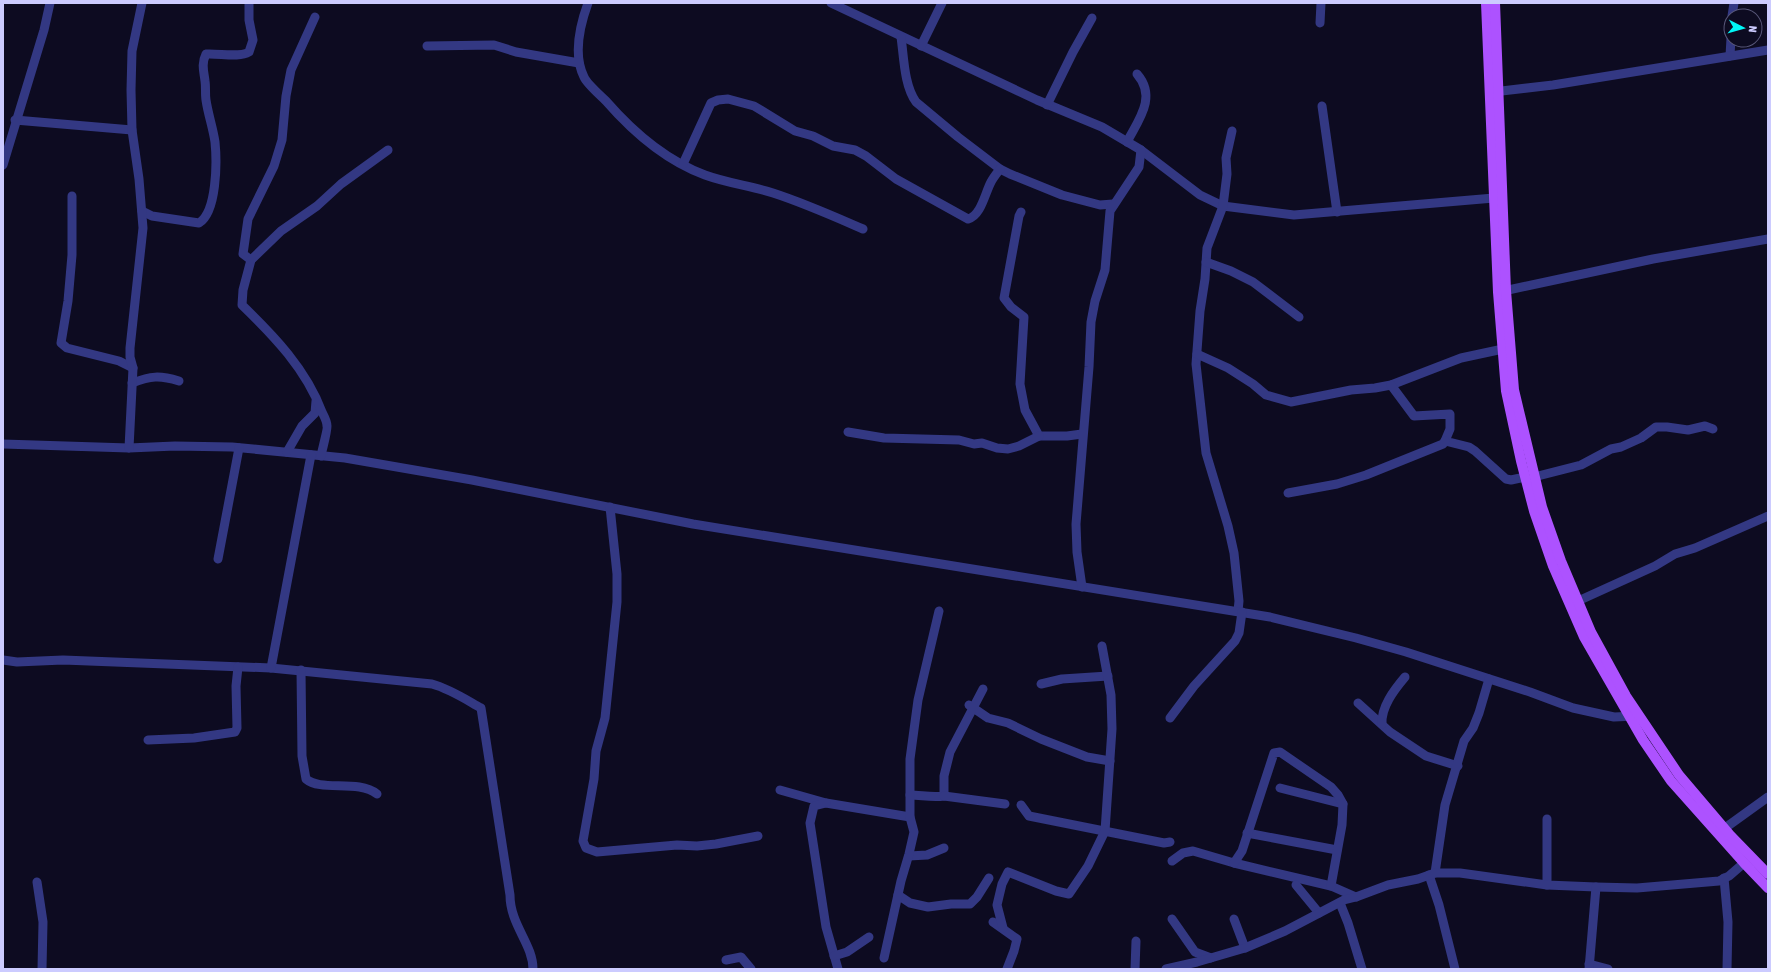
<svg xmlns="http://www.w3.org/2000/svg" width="1771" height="972" font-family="'Asap Condensed',sans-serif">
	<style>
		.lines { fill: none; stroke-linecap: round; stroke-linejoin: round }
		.minor { stroke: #333883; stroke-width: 9 }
		.major { stroke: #ad52ff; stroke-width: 10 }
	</style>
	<rect width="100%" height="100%" fill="#0d0b21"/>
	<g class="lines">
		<g class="minor">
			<path d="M588,3C580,25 573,55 584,77C587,84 600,95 606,101C633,132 667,161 705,175C727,183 751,186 773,193C804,203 833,216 863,229"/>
			<path d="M831,3L1037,100L1102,127L1141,150L1200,195L1223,206L1294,215L1494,198"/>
			<path d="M1732,16L1734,3"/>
			<path d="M1320,23L1321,3"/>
			<path d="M901,37C904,58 904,85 916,102L958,137L1000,169L1010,174L1062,195L1100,205L1113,204"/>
			<path d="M427,46L494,45L516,52L579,63"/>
			<path d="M921,46L942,3"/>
			<path d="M1730,56L1731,38"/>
			<path d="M1493,92L1553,85L1768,50"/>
			<path d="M1047,105L1073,52L1092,18"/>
			<path d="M1322,106L1337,212"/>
			<path d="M15,120L132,130"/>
			<path d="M1232,131L1226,158L1227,174L1223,206L1207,248L1205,279L1200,311L1196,364L1206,453L1228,526L1234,553L1239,601L1238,611"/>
			<path d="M1127,142C1139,119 1157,97 1137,74"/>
			<path d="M683,164L711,103L718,100L728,99L754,106L795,131L813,136L833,146L855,150L866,156L896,179L968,219C981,216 985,193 991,182C993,178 997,173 1000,169"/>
			<path d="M3,165L44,30L50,3"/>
			<path d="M72,196V255L68,301L61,343L67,348L119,361L133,368"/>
			<path d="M142,211L152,216L199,223C217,212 217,162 215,142C213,128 208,114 206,100C205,94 206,87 205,81C204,72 201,64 206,54C219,53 239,58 249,52L253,40L249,20V3"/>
			<path d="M1021,212L1019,216L1004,298L1011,307L1024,317L1020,384L1025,410L1039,436H1067L1082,434"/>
			<path d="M251,260L243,254L248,219L274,166L282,140L286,96L291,70L315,17"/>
			<path d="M1206,262L1231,271L1253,282L1299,317"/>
			<path d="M1499,292L1653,259L1768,239"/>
			<path d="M1197,354L1228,368L1253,384L1266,395L1291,402L1351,390L1375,388L1391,385L1461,358L1503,349"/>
			<path d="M132,383C151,376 159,375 179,381"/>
			<path d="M1391,385L1414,416L1450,414V429L1445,441L1469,447L1475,451L1506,479L1511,480L1525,477"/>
			<path d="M848,432L884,438L959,440L974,444L982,443L997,448L1008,449L1019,446L1039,436"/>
			<path d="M3,444L129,448L175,446L232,447L345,458L472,480L693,524L1270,617L1356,638L1406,652L1530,692L1573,708L1614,717L1636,716"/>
			<path d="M129,448L133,368L130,357V348L143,228L139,179L132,130L131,90L132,51L142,3"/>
			<path d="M287,452L302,426L315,413L316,401"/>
			<path d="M321,456C322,450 328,429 327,426C327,421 324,416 322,412C306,369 274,336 242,305L243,290L251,260L281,231L317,206L341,184L388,150"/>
			<path d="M1534,477L1581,465L1611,449L1621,447L1641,438L1656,427H1667L1688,430L1705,426L1713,429"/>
			<path d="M1288,493L1337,484L1366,475L1443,444L1445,441"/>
			<path d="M610,507L617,574V602L605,718L596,751L594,779L583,841L586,848L597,852L677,845L697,846L716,844L758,836"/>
			<path d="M218,559L239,448"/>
			<path d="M1082,587L1077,552L1076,524L1089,367L1091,322L1095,301L1105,270L1110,211L1139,167L1141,150"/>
			<path d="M1578,601L1655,566L1675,554L1695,548L1768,516"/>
			<path d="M3,660L17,662L63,660L271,668L432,684C450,689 465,699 481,708L510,895C510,925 533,944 533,969"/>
			<path d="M271,668L311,455"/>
			<path d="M301,670L302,756L306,779C321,792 358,779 377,794"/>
			<path d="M1041,684L1062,679L1108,676"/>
			<path d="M1358,703L1390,732L1426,756L1458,766"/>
			<path d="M969,705L988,718L1008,723L1041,739L1087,757L1110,761"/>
			<path d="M1170,718L1194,686L1235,641L1239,633L1242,612"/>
			<path d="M1382,724C1381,707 1394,690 1405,677"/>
			<path d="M148,740L194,738L235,732L237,728L236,686L238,667"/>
			<path d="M1280,788L1343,804"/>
			<path d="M780,790L826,803L910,817"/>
			<path d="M910,795C921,795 932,798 944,796V776L950,752L983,689"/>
			<path d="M944,796L1005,804"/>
			<path d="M826,803L814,806L810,823L826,927L838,969"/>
			<path d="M1021,805L1029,816L1164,843L1170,842"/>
			<path d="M1547,819V885"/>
			<path d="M1725,828L1768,797"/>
			<path d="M1247,833L1337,850"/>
			<path d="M909,856L927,855L944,848"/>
			<path d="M1172,861L1183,853L1193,851L1234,863L1331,886L1356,897"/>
			<path d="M1234,863L1242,851L1274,753L1280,752L1331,787L1338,795L1343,804L1342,825L1331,886"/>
			<path d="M1435,873L1445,805L1464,741L1473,728L1479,713L1489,679"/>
			<path d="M1429,875L1439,905L1455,969"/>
			<path d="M1724,878L1728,922L1727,969"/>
			<path d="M37,882L43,922L42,969"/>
			<path d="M1296,885L1319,913"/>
			<path d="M898,895L910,903L928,907L951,904H970L977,897L989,878"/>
			<path d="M1340,903L1348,923L1362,969"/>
			<path d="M1172,919L1195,952L1211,958"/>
			<path d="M1234,919L1245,948"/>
			<path d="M993,922L1017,939L1014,951L1007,969"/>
			<path d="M1003,928L997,905L1002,884L1008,872L1056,891L1069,894L1088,866L1105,831L1112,729L1111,695L1102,646"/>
			<path d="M834,956L847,952L869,937"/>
			<path d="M884,958L901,881L909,854L914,832L910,817V759L918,700L939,611"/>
			<path d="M726,960L741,957L751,969"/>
			<path d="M1589,964L1608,969"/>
			<path d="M1135,969L1136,941"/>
			<path d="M1166,969L1197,962L1245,948L1285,931L1344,900L1356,897L1388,885L1418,879L1435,873H1460L1547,885L1596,887L1637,888L1719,881L1729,876L1744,863"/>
			<path d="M1589,969L1596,887"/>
		</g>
		<g class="major">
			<path d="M1486,3L1498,292L1506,391L1521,461L1534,511L1553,566L1584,637L1643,740L1671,781L1744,863L1768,888"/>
			<path d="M1495,3L1506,291L1514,390L1542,507L1561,561L1591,632L1626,696L1679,775L1730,835L1768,874"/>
		</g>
	</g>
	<rect width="1771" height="972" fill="none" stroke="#cccbff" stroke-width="8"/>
	<g transform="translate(1743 28) rotate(96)"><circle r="19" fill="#0d0b21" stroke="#59587a"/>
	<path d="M0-3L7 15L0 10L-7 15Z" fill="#00f6f6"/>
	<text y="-6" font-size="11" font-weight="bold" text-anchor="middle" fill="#cccbff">N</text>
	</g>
</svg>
